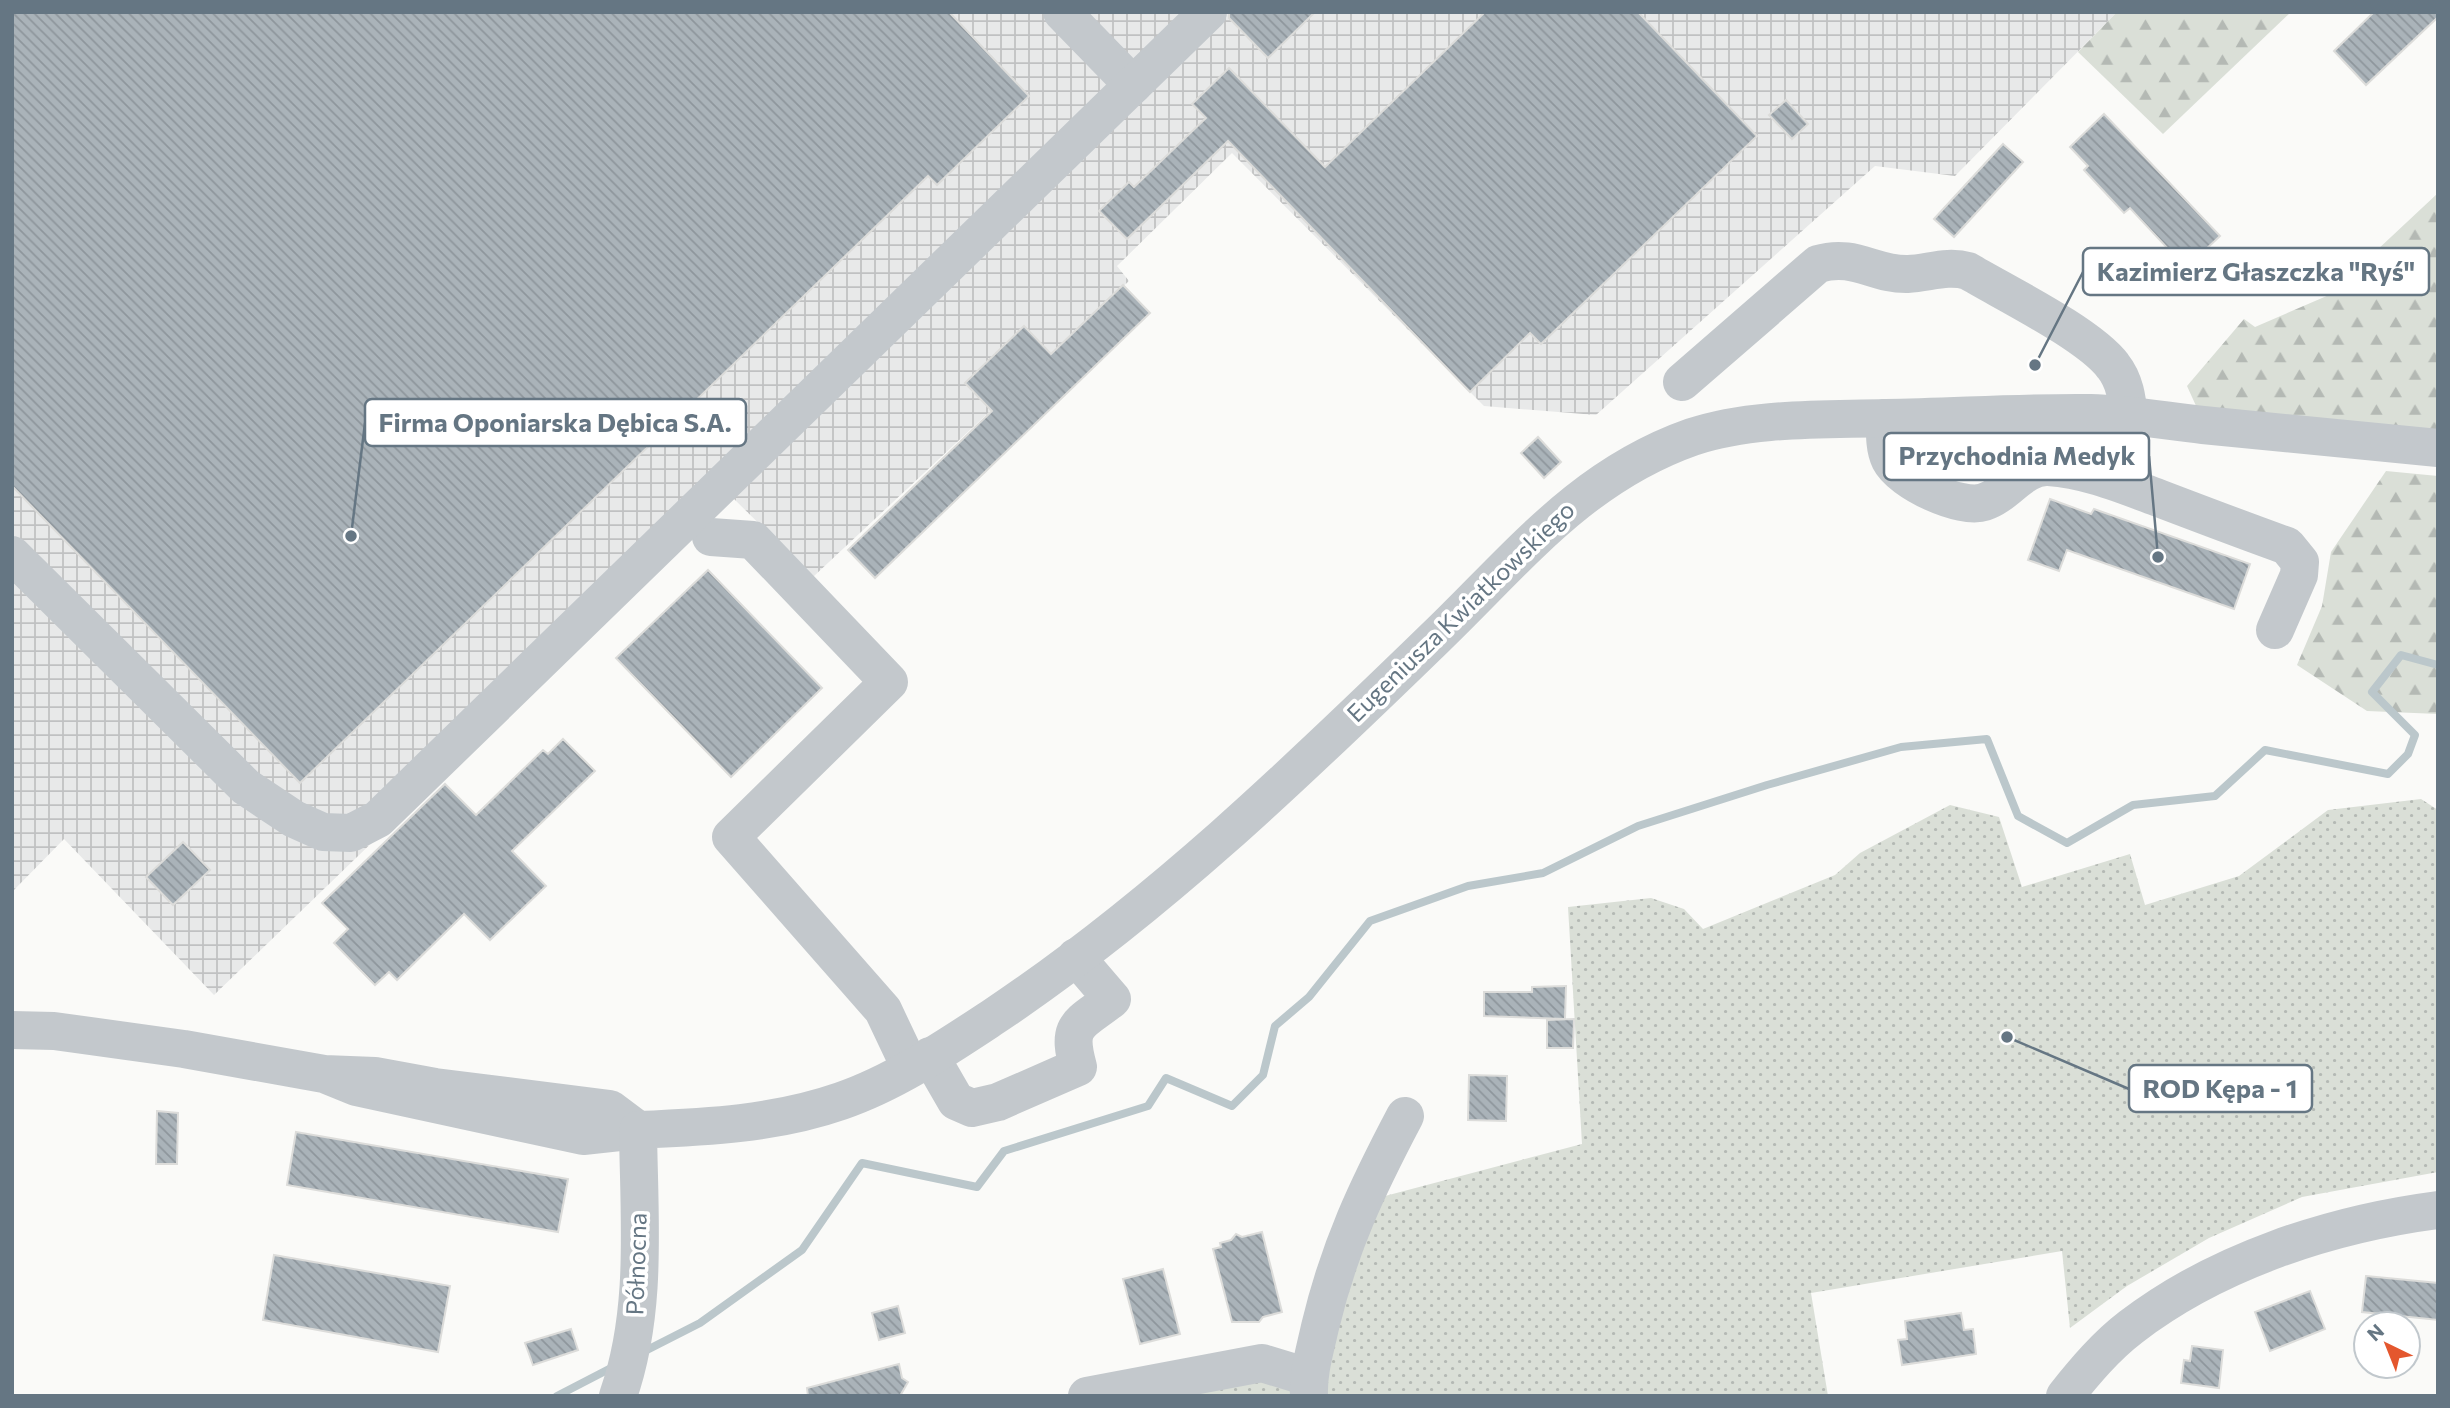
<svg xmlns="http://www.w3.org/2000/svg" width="2450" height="1408" font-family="Commissioner,sans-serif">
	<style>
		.industrial { fill: url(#industrial-grid) }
		.forest { fill: url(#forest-firs) }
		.garden { fill: url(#garden-dots) }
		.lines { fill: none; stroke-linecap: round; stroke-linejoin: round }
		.stream { stroke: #bbc7cb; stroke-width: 8 }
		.building { fill: url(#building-back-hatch); stroke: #dcdcda; stroke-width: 2 }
		.minor { stroke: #c3c8cc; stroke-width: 38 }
		.labels { text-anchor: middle; stroke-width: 7; stroke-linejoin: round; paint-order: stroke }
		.street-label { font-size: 24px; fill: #657683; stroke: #fff }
		.leader { fill: none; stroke: #657683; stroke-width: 2.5 }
		.callout-dot { fill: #657683; stroke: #fff; stroke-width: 2.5 }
		.callout { fill: #fff; stroke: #657683; stroke-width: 2.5 }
		.callout-label { font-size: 26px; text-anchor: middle; font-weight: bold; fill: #657683 }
	</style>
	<defs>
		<pattern id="industrial-grid" width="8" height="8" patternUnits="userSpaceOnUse" patternTransform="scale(1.75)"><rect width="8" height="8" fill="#e8e9e9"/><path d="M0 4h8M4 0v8" fill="none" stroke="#c0c1c2"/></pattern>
		<pattern id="forest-firs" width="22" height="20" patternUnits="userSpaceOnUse" patternTransform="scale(1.75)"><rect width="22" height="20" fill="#dadfd7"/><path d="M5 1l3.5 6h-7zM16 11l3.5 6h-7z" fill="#b4b9b4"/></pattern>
		<pattern id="garden-dots" width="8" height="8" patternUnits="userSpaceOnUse" patternTransform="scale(1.75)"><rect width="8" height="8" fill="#dadfd7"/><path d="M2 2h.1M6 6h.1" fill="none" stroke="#b4b9b4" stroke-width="1.8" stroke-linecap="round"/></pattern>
		<pattern id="building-back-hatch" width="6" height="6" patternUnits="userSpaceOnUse" patternTransform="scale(1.75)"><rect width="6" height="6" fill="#aab3b9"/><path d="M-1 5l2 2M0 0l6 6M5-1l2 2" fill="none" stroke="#8e969c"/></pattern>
	</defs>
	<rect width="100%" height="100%" fill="#fafaf8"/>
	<path class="industrial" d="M12,12H2117L1955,176L1875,166L1596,415L1484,406L1232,153L1117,266L1129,281L813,577L731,496L214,995L64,839L12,892Z"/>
	<g class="forest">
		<path d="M2117,12H2291L2163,134L2078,52Z"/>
		<path d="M2438,193V430L2197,408L2187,386L2244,319L2255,327L2329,295Z"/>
		<path d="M2386,471L2438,476V714L2367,711L2297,665L2322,606L2331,552Z"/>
	</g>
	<g class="garden">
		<path d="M2421,799L2438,810V1172L2302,1197L2209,1238L2127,1286L2070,1328L2062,1251L1811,1293L1828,1396H1318L1370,1200L1582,1144L1568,907L1651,898L1684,909L1703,929L1835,875L1860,853L1950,805L1999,817L2022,887L2130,854L2145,905L2239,876L2328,810Z"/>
		<path d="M1247,1369L1288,1380L1292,1396H1126Z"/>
	</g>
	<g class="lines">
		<g class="stream">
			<path d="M643,1352L700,1323L802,1250L862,1163L977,1187L1004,1151L1148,1106L1166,1078L1232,1106L1263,1075L1275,1026L1309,997L1370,921L1468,886L1543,873L1638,826L1767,785L1901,747L1987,739L2018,816L2067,843L2133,805L2215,796L2265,750L2388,774L2408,754L2415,735L2372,692L2401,655L2438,665"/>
			<path d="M557,1396L613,1367"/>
		</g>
	</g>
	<g class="building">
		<path d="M12,12H949L1029,96L937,185L928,176L300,783L12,486Z"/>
		<path d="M1229,12H1315L1268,58L1229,18Z"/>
		<path d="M1485,12H1638L1757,136L1541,344L1530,333L1470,392L1228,141L1127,239L1099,211L1129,182L1134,187L1206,118L1192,104L1229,68L1325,167Z"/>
		<path d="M2374,12H2438V17L2366,85L2334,51Z"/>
		<path d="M1786,100L1808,124L1792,139L1769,115Z"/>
		<path d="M2104,114L2220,236L2186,268L2130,208L2124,213L2084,170L2088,166L2070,147Z"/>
		<path d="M2003,144L2023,162L1954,237L1934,219Z"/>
		<path d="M1123,285L1150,313L875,578L848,550L992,411L965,383L1024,326L1051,354Z"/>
		<path d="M1538,437L1561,462L1544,478L1521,453Z"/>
		<path d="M2050,499L2091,514L2094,509L2250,564L2234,609L2067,550L2059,571L2028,560Z"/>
		<path d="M708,570L822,688L731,777L616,658Z"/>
		<path d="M563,739L595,771L512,851L546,886L490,940L464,914L397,980L389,972L375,985L334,943L348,929L322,903L445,784L476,815L543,750L548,754Z"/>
		<path d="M183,842L210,870L173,905L146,877Z"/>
		<path d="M1566,986L1565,1019L1484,1016V992H1532V987Z"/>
		<path d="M1574,1019L1573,1048H1547V1020Z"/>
		<path d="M1469,1075L1507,1076L1506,1121L1468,1120Z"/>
		<path d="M157,1111L178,1113L177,1164H156Z"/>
		<path d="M296,1132L568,1179L558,1232L287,1185Z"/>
		<path d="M1262,1232L1282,1312L1263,1317L1259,1322H1232L1213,1249L1221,1247L1220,1243L1231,1240L1236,1234L1242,1237Z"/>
		<path d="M274,1255L450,1286L438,1352L263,1320Z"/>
		<path d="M1163,1269L1180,1334L1140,1344L1123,1279Z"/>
		<path d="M2366,1276L2438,1283V1320L2362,1312Z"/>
		<path d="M2310,1291L2325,1329L2270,1351L2255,1312Z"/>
		<path d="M898,1306L905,1333L879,1340L872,1313Z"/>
		<path d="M1961,1313L1964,1330L1973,1329L1976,1354L1902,1365L1898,1340L1907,1339L1905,1321Z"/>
		<path d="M571,1329L578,1350L533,1365L525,1343Z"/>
		<path d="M2192,1346L2223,1350L2219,1388L2181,1383L2184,1360L2190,1361Z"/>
		<path d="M899,1364L902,1378L908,1382L900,1396H808L807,1388Z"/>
	</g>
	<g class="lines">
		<g class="minor">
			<path d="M1062,12L1133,85"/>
			<path d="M1682,382L1818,264C1855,253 1874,275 1908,274C1929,273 1947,265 1968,271C2005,293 2089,334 2113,366C2125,381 2127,399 2129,417"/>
			<path d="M1885,418C1885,432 1884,448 1890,460C1901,482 1961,510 1984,502C2007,495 2022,466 2048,467C2086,469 2126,486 2161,499C2203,515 2245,531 2287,546L2300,562L2299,575L2275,630"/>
			<path d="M711,537L753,540L889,682L731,837L883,1010L910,1067"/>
			<path d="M12,555L246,787L294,819L323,832L351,833L378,819L1208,12"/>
			<path d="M12,1030L54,1031L184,1049L324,1074L375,1076L435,1087L610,1109L638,1130L583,1136L356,1087L324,1074"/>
			<path d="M930,1056L956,1101L972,1108L998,1102L1078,1067C1066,1023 1079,1025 1112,999L1076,957"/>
			<path d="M618,1396C648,1311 639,1218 638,1130C707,1127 775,1124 841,1101C894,1083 946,1048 993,1017C1155,909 1297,772 1436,637C1518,558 1581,476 1692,437C1752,417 1823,420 1886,418C1954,417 2023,412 2091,413C2128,414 2166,421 2203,425C2281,433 2359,441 2438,448"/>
			<path d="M1087,1396L1262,1363L1308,1377"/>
			<path d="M1309,1396C1308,1372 1315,1350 1320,1327C1339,1247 1367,1188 1405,1116"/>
			<path d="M2065,1396C2085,1371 2106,1346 2131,1327C2217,1261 2331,1224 2438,1210"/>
		</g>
	</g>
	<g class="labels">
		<g class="street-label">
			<text transform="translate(1461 612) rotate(-44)" y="8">Eugeniusza Kwiatkowskiego</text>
			<text transform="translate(637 1264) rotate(-88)" y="8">Północna</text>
		</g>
	</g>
	<path class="leader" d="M2035 365L2083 272M351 536L365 423M2158 557L2149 456M2007 1037L2129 1089"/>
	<g class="callout-dot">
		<circle cx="2035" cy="365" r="7"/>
		<circle cx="351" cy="536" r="7"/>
		<circle cx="2158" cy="557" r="7"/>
		<circle cx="2007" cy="1037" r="7"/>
	</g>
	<g class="callout">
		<rect x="2083" y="248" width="346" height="47" rx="7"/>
		<rect x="365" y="399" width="381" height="47" rx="7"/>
		<rect x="1884" y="433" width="265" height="47" rx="7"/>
		<rect x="2129" y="1065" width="183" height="47" rx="7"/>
	</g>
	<g class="callout-label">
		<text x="2256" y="281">Kazimierz Głaszczka "Ryś"</text>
		<text x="555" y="432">Firma Oponiarska Dębica S.A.</text>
		<text x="2017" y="465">Przychodnia Medyk</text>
		<text x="2220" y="1098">ROD Kępa - 1</text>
	</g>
	<rect width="2450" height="1408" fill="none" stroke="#657683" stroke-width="28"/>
	<g transform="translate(2387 1345) rotate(317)"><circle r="33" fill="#ffffff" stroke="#c1c8cd" stroke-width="2"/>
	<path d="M0-5L12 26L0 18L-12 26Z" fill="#e4572e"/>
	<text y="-10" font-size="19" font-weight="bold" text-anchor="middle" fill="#657683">N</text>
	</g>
</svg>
